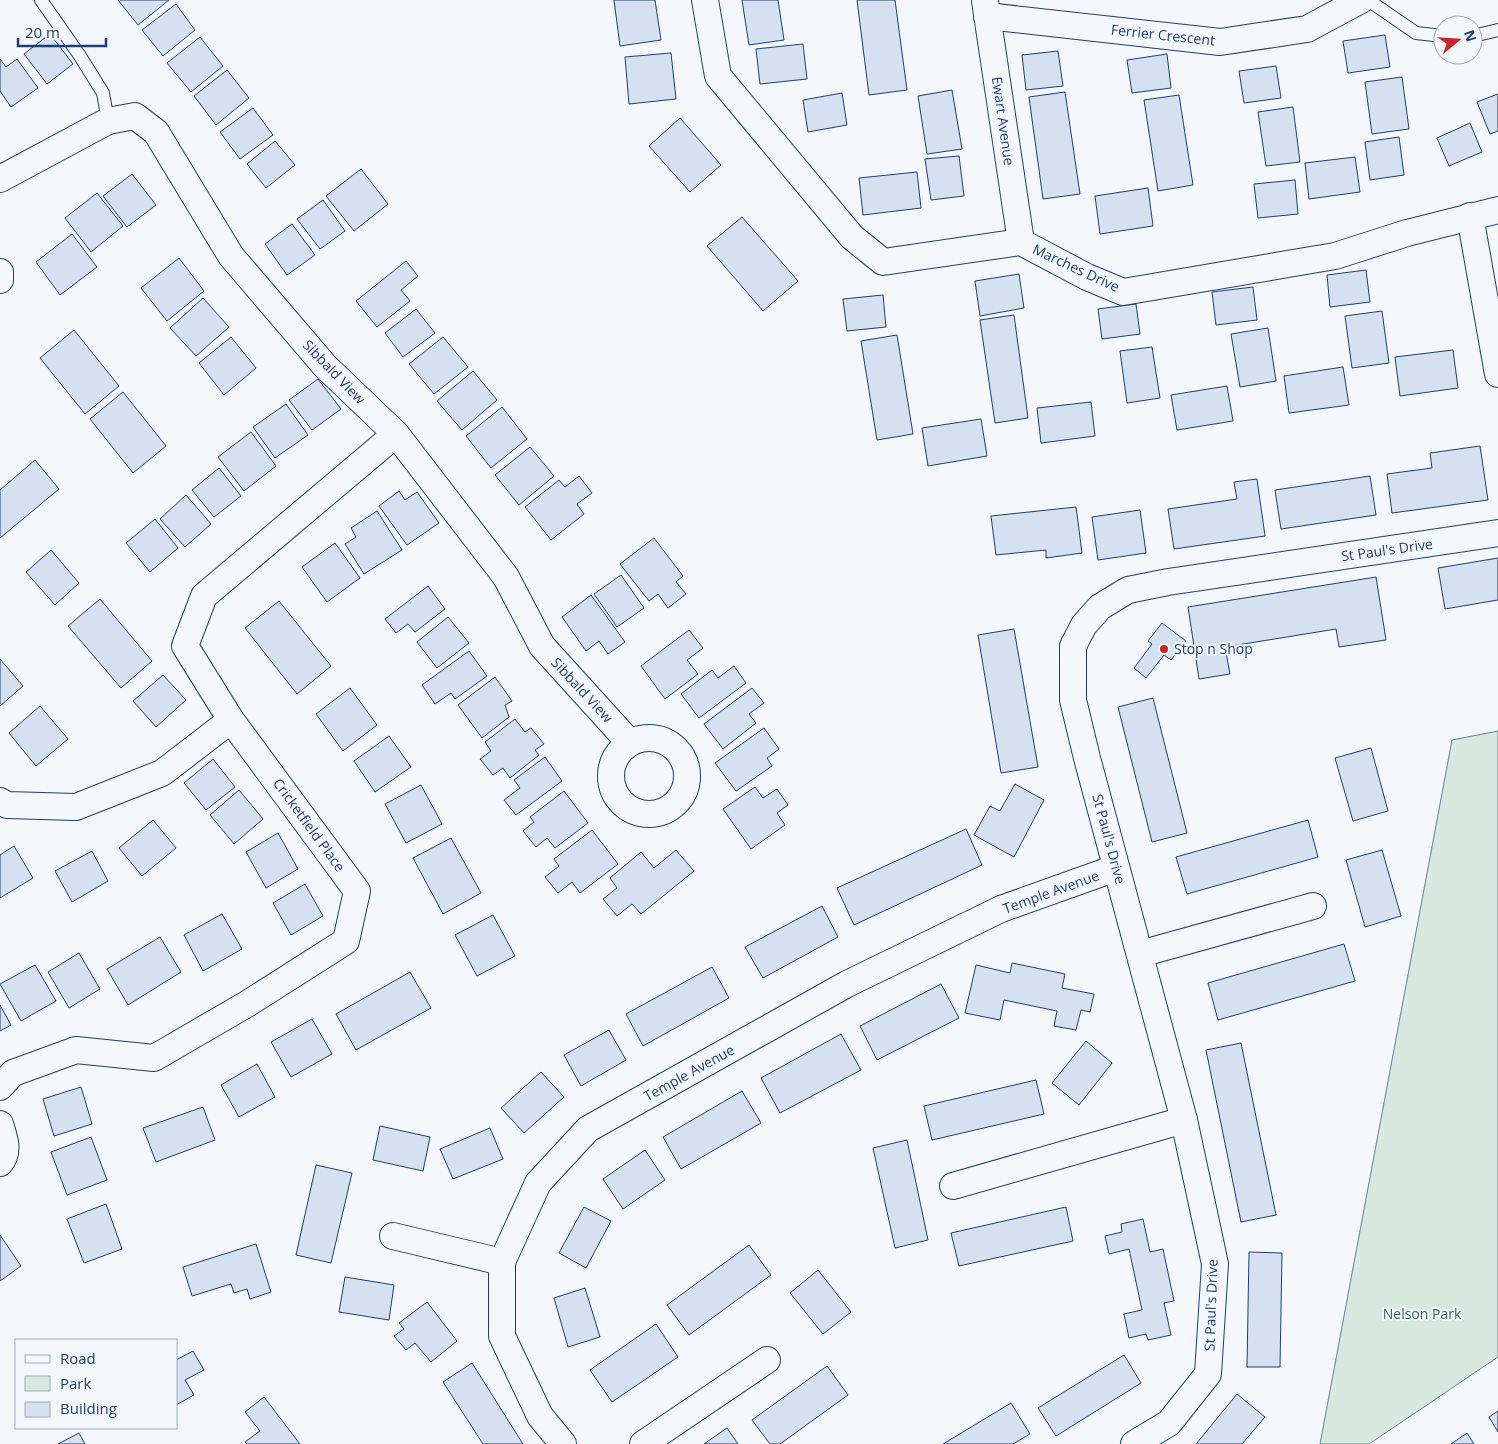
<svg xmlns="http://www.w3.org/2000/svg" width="1498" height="1444" font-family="'Open Sans',sans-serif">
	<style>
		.green { fill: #d7e8df; stroke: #687fa3 }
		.building { fill: #d5e0f0; stroke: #1d3f73 }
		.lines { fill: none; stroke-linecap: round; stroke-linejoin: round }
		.service-casing { stroke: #1d3f73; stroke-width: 14 }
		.minor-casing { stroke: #1d3f73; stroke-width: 28 }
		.service { stroke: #f4f7fb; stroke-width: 12 }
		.minor { stroke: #f4f7fb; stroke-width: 26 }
		.poi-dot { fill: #c62828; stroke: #f4f7fb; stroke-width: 2 }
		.labels { text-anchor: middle; stroke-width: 4; stroke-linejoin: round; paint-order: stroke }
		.street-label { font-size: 14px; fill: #1d3f73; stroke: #f4f7fb }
		.poi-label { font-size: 14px; fill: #1d3f73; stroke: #f4f7fb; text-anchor: start }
		.park-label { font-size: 14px; fill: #2c6c60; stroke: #f4f7fb }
	</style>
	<rect width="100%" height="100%" fill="#f4f7fb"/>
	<path class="green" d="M1498,731V1357L1369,1444H1320L1452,740Z"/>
	<g class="building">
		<path d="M118,0H169L138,25Z"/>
		<path d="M614,0H655L661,40L620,46Z"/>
		<path d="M742,0H778L784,40L749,45Z"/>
		<path d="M857,0H895L907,90L869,95Z"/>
		<path d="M176,4L195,30L163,56L142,30Z"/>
		<path d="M50,34L73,64L47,84L24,54Z"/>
		<path d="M1385,35L1390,67L1348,73L1343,41Z"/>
		<path d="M200,37L223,66L191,92L167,63Z"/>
		<path d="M803,44L807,79L760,84L756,49Z"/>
		<path d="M1058,51L1063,86L1026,90L1022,55Z"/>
		<path d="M671,53L676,99L629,104L625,57Z"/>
		<path d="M1167,54L1171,88L1132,93L1127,60Z"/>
		<path d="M0,59L6,67L17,59L38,88L11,107L0,91Z"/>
		<path d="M1276,66L1281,98L1244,103L1239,71Z"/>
		<path d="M227,70L249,98L216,125L194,96Z"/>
		<path d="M1402,77L1409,129L1372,134L1365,82Z"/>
		<path d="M952,90L962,149L927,154L918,96Z"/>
		<path d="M1065,92L1080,194L1043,199L1029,97Z"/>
		<path d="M842,93L847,125L808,132L803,100Z"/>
		<path d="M1498,94V131L1490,134L1477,102Z"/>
		<path d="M1179,95L1193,185L1158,191L1144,100Z"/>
		<path d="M1293,107L1300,162L1266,166L1258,112Z"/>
		<path d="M253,108L273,135L240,159L220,132Z"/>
		<path d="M680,118L721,165L690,192L649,146Z"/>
		<path d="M1470,123L1482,152L1449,166L1437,138Z"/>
		<path d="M1399,137L1404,175L1370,180L1365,142Z"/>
		<path d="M275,141L295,165L266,188L247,164Z"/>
		<path d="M959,156L964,196L931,200L925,159Z"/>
		<path d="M1355,157L1360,192L1309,199L1305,163Z"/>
		<path d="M361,169L388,204L354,231L326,196Z"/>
		<path d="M917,172L921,208L863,215L859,178Z"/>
		<path d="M132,174L156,205L127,227L103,196Z"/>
		<path d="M1295,180L1298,214L1258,218L1254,184Z"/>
		<path d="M1148,188L1153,226L1100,234L1095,196Z"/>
		<path d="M97,193L123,226L91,252L65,218Z"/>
		<path d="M323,200L345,231L320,249L297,219Z"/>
		<path d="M742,217L798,281L763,311L707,246Z"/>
		<path d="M292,224L315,255L287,275L265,244Z"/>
		<path d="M72,234L97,267L60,295L36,262Z"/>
		<path d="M179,258L204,291L167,321L141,288Z"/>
		<path d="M406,261L418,276L401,290L410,301L377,327L356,301Z"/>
		<path d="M1366,270L1370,302L1330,307L1327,275Z"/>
		<path d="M1019,274L1024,308L980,316L975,281Z"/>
		<path d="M1253,287L1257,320L1216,325L1212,292Z"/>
		<path d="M883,295L886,327L847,331L843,299Z"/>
		<path d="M203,298L229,327L196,356L170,328Z"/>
		<path d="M1136,304L1140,334L1102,339L1098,309Z"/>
		<path d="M416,309L435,333L403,357L385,333Z"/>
		<path d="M1382,311L1389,363L1352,368L1345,316Z"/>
		<path d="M1014,315L1028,418L995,423L980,320Z"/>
		<path d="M1268,328L1276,381L1240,387L1231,334Z"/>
		<path d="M74,330L119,386L85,414L40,358Z"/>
		<path d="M897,335L913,434L877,440L861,341Z"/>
		<path d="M231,337L256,368L224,395L199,363Z"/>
		<path d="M443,337L468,367L434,394L409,364Z"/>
		<path d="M1152,347L1160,398L1127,403L1120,351Z"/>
		<path d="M1453,350L1458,388L1400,396L1395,357Z"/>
		<path d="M1343,367L1349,405L1289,413L1284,376Z"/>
		<path d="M473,371L497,400L462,430L437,401Z"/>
		<path d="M318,379L341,409L312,430L289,400Z"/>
		<path d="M1227,386L1233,421L1177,430L1171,395Z"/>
		<path d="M123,392L166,446L133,473L90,419Z"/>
		<path d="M1091,402L1095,436L1041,443L1037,408Z"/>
		<path d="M286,404L308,435L275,458L253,427Z"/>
		<path d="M502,407L527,439L491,468L466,436Z"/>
		<path d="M981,419L987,456L928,466L922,428Z"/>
		<path d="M251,432L276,466L244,491L218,457Z"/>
		<path d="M1480,446L1488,500L1392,513L1387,474L1432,468L1430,453Z"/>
		<path d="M530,447L554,476L519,505L495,475Z"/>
		<path d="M35,460L59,489L0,538V490Z"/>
		<path d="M219,468L241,496L214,517L192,490Z"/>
		<path d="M579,476L592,493L577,504L584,514L551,540L525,507L559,480L565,487Z"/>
		<path d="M1370,476L1376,515L1281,529L1275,490Z"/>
		<path d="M1257,479L1265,536L1174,549L1168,509L1237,499L1234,482Z"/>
		<path d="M399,491L405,500L417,492L439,523L407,545L379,506Z"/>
		<path d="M186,495L211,524L185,547L160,519Z"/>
		<path d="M1076,507L1082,553L1046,558V550L996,555L991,516Z"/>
		<path d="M1140,510L1146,553L1098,560L1092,517Z"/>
		<path d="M377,511L402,550L364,574L345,544L356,537L351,528Z"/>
		<path d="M155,519L178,548L150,572L126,543Z"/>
		<path d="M654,538L683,576L676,582L686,594L668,608L658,594L649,601L620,564Z"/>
		<path d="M335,543L360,578L327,602L302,567Z"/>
		<path d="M51,550L79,583L55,605L26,572Z"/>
		<path d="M1498,558V600L1445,609L1438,568Z"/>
		<path d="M621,575L644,608L617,627L594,594Z"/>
		<path d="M1376,577L1386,640L1339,647L1336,629L1225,647L1230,674L1199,679L1188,607Z"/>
		<path d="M428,586L445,609L415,632L408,624L396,633L385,619Z"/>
		<path d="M591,595L625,642L608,654L599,641L586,651L562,617Z"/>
		<path d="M100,599L152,661L121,688L68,626Z"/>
		<path d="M279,601L331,666L297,694L245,628Z"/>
		<path d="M448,617L469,643L437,668L417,642Z"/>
		<path d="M1162,623L1186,641L1171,660L1164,655L1146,678L1134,668L1152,644L1148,641Z"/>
		<path d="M1014,629L1038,767L1001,773L978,635Z"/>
		<path d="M689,630L703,648L687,660L698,674L665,699L641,666Z"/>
		<path d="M469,651L487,676L455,699L451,693L435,704L422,685Z"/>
		<path d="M0,659L23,686L0,706Z"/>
		<path d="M734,666L746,683L699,718L681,694L712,670L718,678Z"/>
		<path d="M163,675L186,700L156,727L133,701Z"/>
		<path d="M495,677L512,701L505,705L509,717L482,738L458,705Z"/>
		<path d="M350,688L377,725L343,751L316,714Z"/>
		<path d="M752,688L764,703L749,714L756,723L723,749L704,724Z"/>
		<path d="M1153,698L1187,833L1152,842L1118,707Z"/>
		<path d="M40,706L68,739L36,766L9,733Z"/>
		<path d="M515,719L525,732L531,728L544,744L535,750L539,755L510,778L503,768L493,775L480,759L491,751L485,742Z"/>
		<path d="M764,728L779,749L767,758L772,766L736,791L715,763Z"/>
		<path d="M389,736L411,767L375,792L354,761Z"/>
		<path d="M1371,748L1388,811L1353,821L1335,758Z"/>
		<path d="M545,757L562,781L516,815L504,800L520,788L514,780Z"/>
		<path d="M213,759L235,787L206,810L184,783Z"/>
		<path d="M1015,784L1044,800L1014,857L974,835L990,806L1000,811Z"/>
		<path d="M421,785L442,824L406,843L385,804Z"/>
		<path d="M755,787L763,798L777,789L788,805L777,813L785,825L751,849L723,809Z"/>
		<path d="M239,790L263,819L234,844L210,815Z"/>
		<path d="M564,791L588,823L555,848L547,838L536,847L523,831L534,822L530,817Z"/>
		<path d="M153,820L176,848L142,876L119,848Z"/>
		<path d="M1308,820L1318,857L1187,894L1176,857Z"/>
		<path d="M966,829L982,865L854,925L837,888Z"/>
		<path d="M592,830L618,864L580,893L572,882L558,893L545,877L559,866L554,859Z"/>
		<path d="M278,833L298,869L266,888L246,852Z"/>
		<path d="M451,838L481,893L443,914L413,858Z"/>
		<path d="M14,846L33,878L0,898V855Z"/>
		<path d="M676,850L694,871L641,914L632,904L617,916L603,899L617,888L610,878L641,852L654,868Z"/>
		<path d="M1382,850L1401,916L1365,927L1346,860Z"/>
		<path d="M92,851L108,881L72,902L55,871Z"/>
		<path d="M305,884L323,916L291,935L273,903Z"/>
		<path d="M822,906L838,937L763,978L745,947Z"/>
		<path d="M222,914L242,949L203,971L184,935Z"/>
		<path d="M493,915L515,956L477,976L455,935Z"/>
		<path d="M160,937L181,972L128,1005L107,969Z"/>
		<path d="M1344,944L1355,981L1218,1020L1208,983Z"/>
		<path d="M79,953L100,989L69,1008L48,972Z"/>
		<path d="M1012,963L1065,974L1062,988L1094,994L1090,1012L1081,1010L1076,1030L1054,1026L1057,1011L1004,1000L1000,1020L965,1013L976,965L1010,973Z"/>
		<path d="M35,965L56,1001L21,1021L0,984Z"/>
		<path d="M712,967L729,998L643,1046L626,1014Z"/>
		<path d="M410,972L431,1008L356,1050L336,1014Z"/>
		<path d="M941,984L959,1018L877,1060L860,1026Z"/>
		<path d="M0,1005L11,1025L0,1031Z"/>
		<path d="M312,1019L332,1054L291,1077L271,1042Z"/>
		<path d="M609,1030L626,1060L581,1086L564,1055Z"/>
		<path d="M841,1034L861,1070L780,1113L761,1078Z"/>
		<path d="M1086,1041L1112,1063L1079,1105L1052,1083Z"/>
		<path d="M1241,1043L1276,1215L1241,1222L1206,1050Z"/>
		<path d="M257,1064L275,1097L239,1117L221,1085Z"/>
		<path d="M541,1072L564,1097L524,1133L501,1108Z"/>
		<path d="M1036,1080L1044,1114L932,1140L924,1106Z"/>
		<path d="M81,1087L92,1124L54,1136L43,1099Z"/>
		<path d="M742,1091L761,1123L681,1169L663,1137Z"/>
		<path d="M203,1107L215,1140L156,1162L143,1128Z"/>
		<path d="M380,1126L430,1137L423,1171L373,1160Z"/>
		<path d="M490,1128L503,1159L453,1179L440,1149Z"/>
		<path d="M91,1137L107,1180L67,1195L51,1152Z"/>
		<path d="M907,1140L928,1240L895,1248L873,1148Z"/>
		<path d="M645,1150L665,1180L623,1209L603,1179Z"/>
		<path d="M316,1165L352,1173L331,1263L296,1255Z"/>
		<path d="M106,1204L122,1249L84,1263L67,1219Z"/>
		<path d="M584,1207L611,1221L586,1268L559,1253Z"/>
		<path d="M1066,1207L1073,1241L959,1266L951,1233Z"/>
		<path d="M1143,1219L1150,1252L1163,1249L1174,1301L1164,1303L1171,1335L1148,1340L1146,1334L1129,1338L1124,1314L1142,1310L1129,1249L1109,1254L1105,1236L1122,1232L1121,1224Z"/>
		<path d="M0,1235L21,1266L0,1281Z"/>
		<path d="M256,1244L271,1292L250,1299L247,1289L234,1293L231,1284L192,1296L183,1267Z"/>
		<path d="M749,1245L771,1275L689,1335L667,1305Z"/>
		<path d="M1249,1252L1282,1253L1280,1367H1247Z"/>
		<path d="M818,1270L851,1312L823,1334L790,1293Z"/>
		<path d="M345,1277L394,1285L389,1320L339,1312Z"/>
		<path d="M585,1288L600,1337L568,1347L554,1298Z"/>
		<path d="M427,1302L457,1341L431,1362L415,1343L406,1350L394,1336L404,1329L399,1323Z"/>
		<path d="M656,1324L678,1357L612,1402L590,1370Z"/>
		<path d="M193,1351L204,1370L185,1380L194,1395L176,1405V1360Z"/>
		<path d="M1124,1355L1141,1383L1056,1436L1038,1408Z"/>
		<path d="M472,1363L523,1444H483L443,1382Z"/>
		<path d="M827,1366L848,1395L780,1444H770L752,1420Z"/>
		<path d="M1237,1394L1265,1417L1242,1444H1196Z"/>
		<path d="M264,1397L300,1444H247L245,1442L260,1431L245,1412Z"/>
		<path d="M1011,1403L1030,1434L1013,1444H943Z"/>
		<path d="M1498,1411V1432L1489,1417Z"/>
		<path d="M727,1428L738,1444H704Z"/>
		<path d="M79,1433L85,1444H58Z"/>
		<path d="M1467,1433L1474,1444H1451Z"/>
	</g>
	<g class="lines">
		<defs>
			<g id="service">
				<path d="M41,0L80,56L103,93L108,121"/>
				<path d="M1368,0L1416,33L1443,36"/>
				<path d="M1473,36L1498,30"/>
			</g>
			<g id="minor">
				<path d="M705,0L718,76L852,237L883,262L1021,242L1087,277L1123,292L1335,256L1407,233L1498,210"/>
				<path d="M985,1L1021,242"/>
				<path d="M987,16L1220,42L1307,29L1361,0"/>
				<path d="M0,179L108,121L135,116L156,132L231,256L325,366L396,434L506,577L542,646L630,743"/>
				<path d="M1470,216L1498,374"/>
				<path d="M0,272V280"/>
				<circle cx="649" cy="776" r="38"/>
				<path d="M0,801L7,805L76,807L162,773L231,720"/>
				<path d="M1140,954L1313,906"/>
				<path d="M0,1087L13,1073L76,1050L154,1058L247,1004L346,941L357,891L231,720L185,646L204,596L396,434"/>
				<path d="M0,1124C4,1137 10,1152 0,1163"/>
				<path d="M953,1186L1184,1120"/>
				<path d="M393,1236L502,1262"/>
				<path d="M563,1444L540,1416L502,1336V1262L538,1183L588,1129L847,984L1001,909L1116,868"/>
				<path d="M643,1444L767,1360"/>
				<path d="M1134,1444L1169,1423L1208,1374L1215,1264L1184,1120L1087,758L1073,700V646L1084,625L1100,607L1128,590L1168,582L1498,533"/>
			</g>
		</defs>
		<use href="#service" class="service-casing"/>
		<use href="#minor" class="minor-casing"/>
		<use href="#service" class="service"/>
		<use href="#minor" class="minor"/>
	</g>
	<circle class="poi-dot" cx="1164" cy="649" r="5"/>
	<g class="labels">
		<g class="street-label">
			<text transform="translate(1163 35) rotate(6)" y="5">Ferrier Crescent</text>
			<text transform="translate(1003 121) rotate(82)" y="5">Ewart Avenue</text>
			<text transform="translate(1076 268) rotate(25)" y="5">Marches Drive</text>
			<text transform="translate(334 372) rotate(46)" y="5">Sibbald View</text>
			<text transform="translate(1387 550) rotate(-8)" y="5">St Paul's Drive</text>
			<text transform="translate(582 690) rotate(47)" y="5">Sibbald View</text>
			<text transform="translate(309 825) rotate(54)" y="5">Cricketfield Place</text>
			<text transform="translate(1109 839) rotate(75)" y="5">St Paul's Drive</text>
			<text transform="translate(1051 892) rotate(-20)" y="5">Temple Avenue</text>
			<text transform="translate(689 1073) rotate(-29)" y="5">Temple Avenue</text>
			<text transform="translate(1211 1305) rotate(-88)" y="5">St Paul's Drive</text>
		</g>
		<g class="poi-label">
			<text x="1174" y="654">Stop n Shop</text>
		</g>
		<g class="park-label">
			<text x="1422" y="1319">Nelson Park</text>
		</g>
	</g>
	<rect x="15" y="1339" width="162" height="90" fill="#f4f7fb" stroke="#9eadc5"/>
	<rect x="25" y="1355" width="25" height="8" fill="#f4f7fb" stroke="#9eadc5"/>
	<text x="60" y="1364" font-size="15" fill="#1d3f73">Road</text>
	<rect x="25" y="1376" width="25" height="15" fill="#d7e8df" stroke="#9eadc5"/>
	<text x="60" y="1389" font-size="15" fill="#1d3f73">Park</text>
	<rect x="25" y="1402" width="25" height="15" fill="#d5e0f0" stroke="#9eadc5"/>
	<text x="60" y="1414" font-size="15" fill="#1d3f73">Building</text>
	<g transform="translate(1458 40) rotate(72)"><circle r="24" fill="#f4f7fb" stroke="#9eadc5"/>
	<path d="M0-4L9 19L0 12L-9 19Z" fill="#c62828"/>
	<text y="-8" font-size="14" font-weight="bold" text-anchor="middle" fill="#1d3f73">N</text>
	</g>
	<path d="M18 38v8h88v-8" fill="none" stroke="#1d3f73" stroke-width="2.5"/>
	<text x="25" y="38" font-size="15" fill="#1d3f73" stroke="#f4f7fb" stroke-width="4" paint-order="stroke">20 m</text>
</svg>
